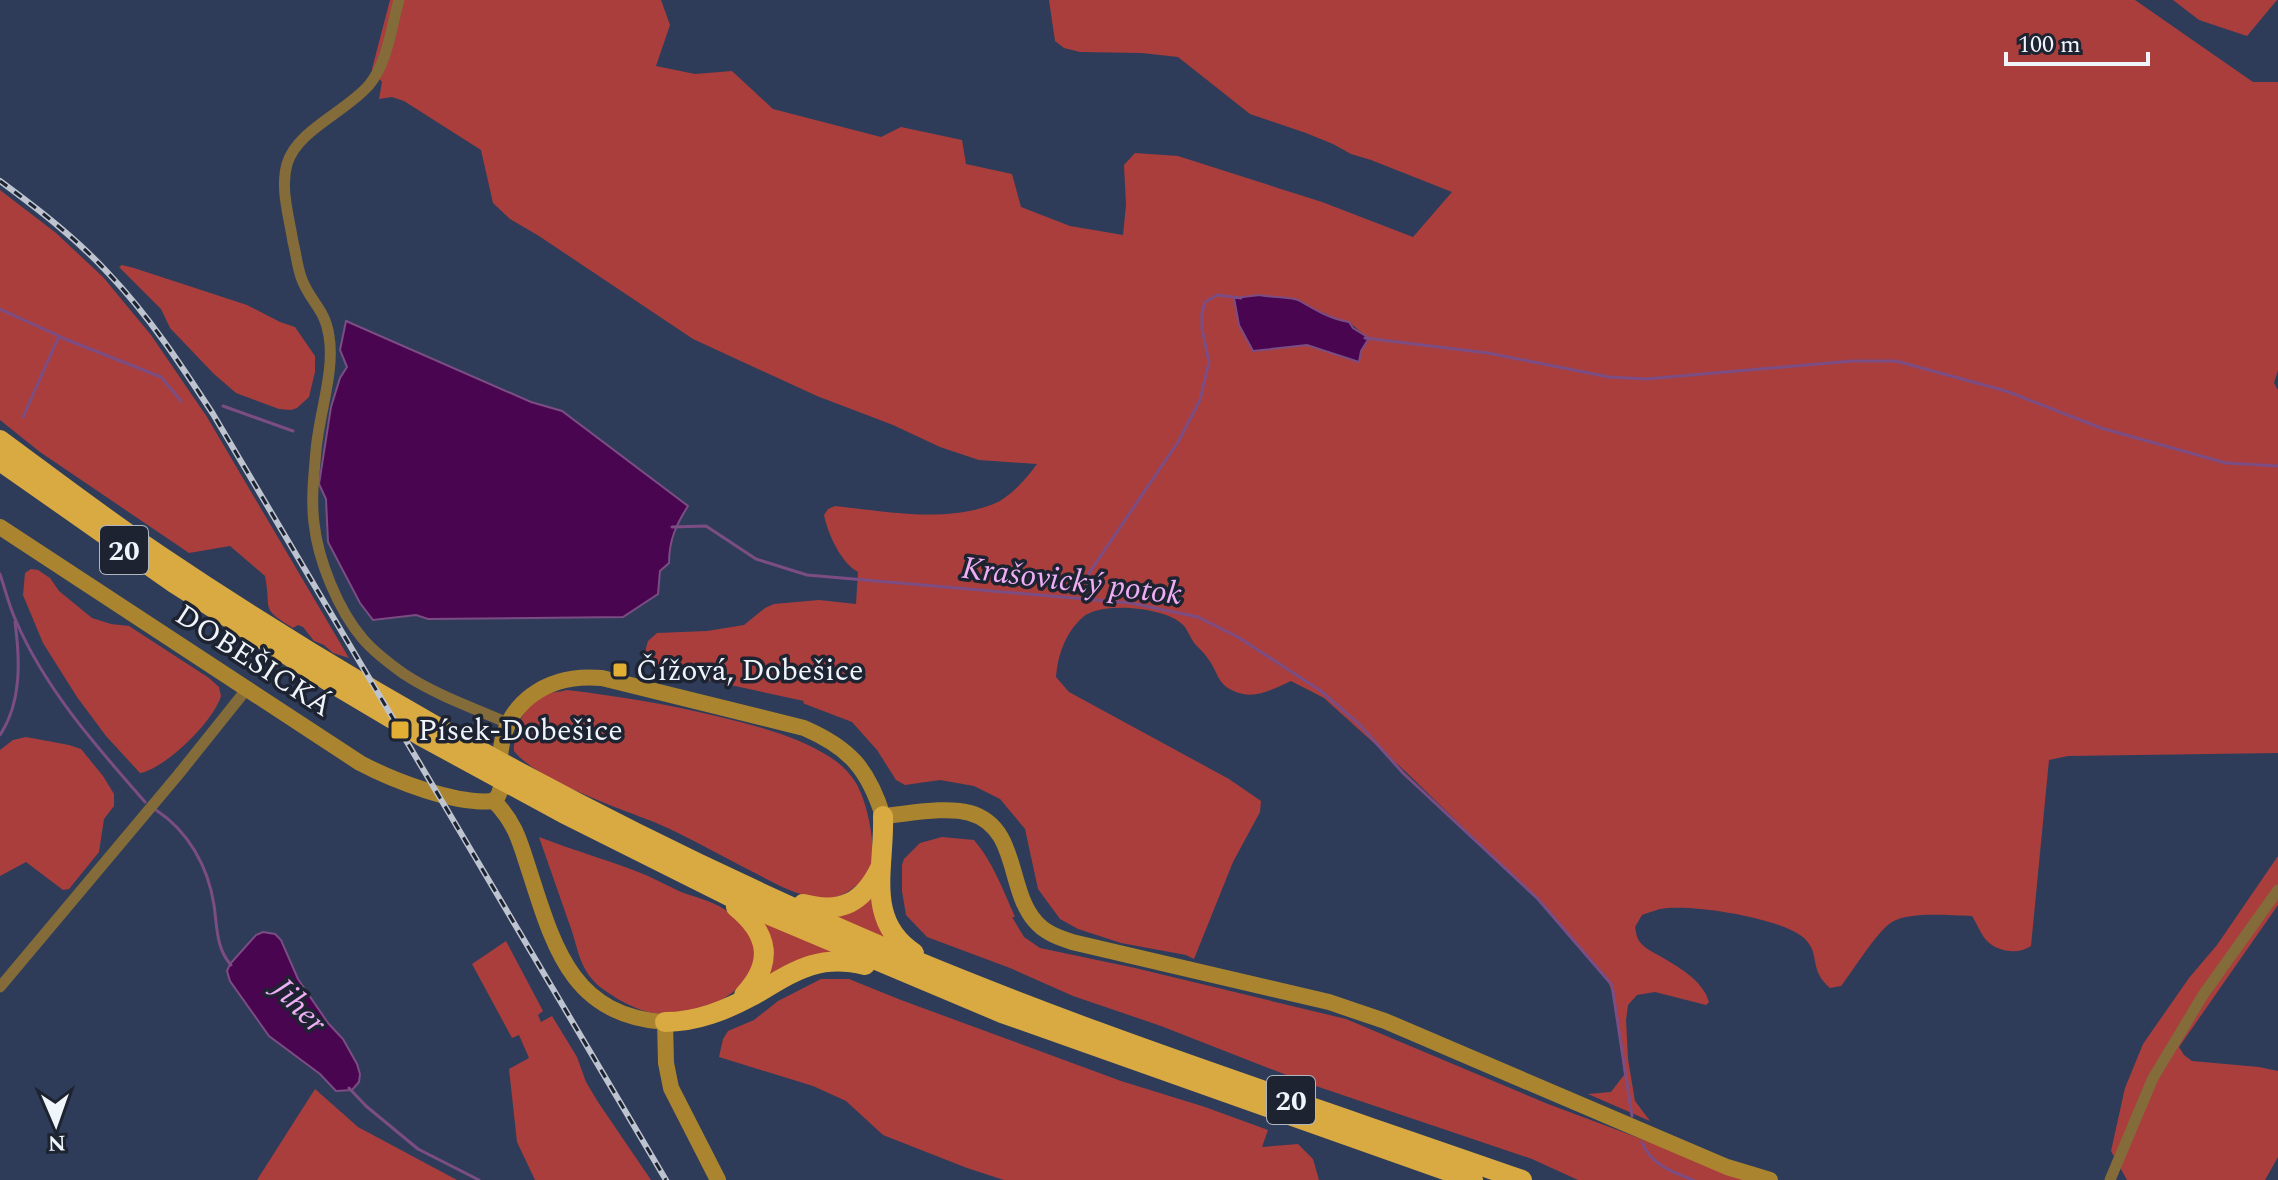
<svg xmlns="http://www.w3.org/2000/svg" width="2278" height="1180" font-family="Spectral,serif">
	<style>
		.green { fill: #aa3e3d; fill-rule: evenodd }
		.water { fill: #490550; stroke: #7b4d83; stroke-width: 2 }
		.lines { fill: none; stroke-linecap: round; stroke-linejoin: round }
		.stream { stroke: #7b4d83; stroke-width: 3 }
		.street { stroke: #836b3a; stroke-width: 11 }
		.secondary { stroke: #aa842e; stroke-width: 16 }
		.highway { stroke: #d9aa42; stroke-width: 20 }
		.rail-casing { stroke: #bdc4d0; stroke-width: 6 }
		.rail { stroke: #1d2331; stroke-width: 3; stroke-dasharray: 9; stroke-linecap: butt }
		.poi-dot { fill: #e2ae34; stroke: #1d2331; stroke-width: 3 }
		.labels { text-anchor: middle; stroke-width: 7; stroke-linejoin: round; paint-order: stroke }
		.shield { fill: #1d2331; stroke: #b1b5be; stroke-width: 2 }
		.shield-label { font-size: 28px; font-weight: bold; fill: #f0f4fb }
		.street-label { font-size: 30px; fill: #f0f4fb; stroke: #1d2331 }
		.poi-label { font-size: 30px; fill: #f0f4fb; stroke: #1d2331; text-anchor: start }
		.water-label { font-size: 32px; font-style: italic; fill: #eeaef3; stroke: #1d2331 }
	</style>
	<rect width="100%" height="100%" fill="#2e3c59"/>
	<g class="green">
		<path d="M390,0H661L670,25L656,66L695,74L732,71L773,109L881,137L901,127L962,140L966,164L1012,174L1021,207L1070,226L1123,235L1126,205L1124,165L1135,153L1178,156L1322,202L1413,237L1452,192L1371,160L1351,154L1333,144L1306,133L1250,114L1178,57L1142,53L1080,52L1064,48L1055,41L1049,0H2135L2253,82H2278V370L2274,383L2278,390V753L2068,756L2049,760L2031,946C2018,955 1997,952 1986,940C1981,934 1977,924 1972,916C1950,916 1912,911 1892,922C1877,931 1853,971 1841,986L1830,988C1808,969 1821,955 1805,939C1784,918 1689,903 1660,909C1654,911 1647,913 1642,915L1635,927C1636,931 1636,935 1638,939C1642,947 1651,951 1658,955C1677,966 1703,980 1709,1002L1706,1005L1655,992L1637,995L1628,1005L1626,1020L1628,1059L1635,1101L1650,1121L1588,1094L1611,1092L1624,1075L1615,1000L1606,976L1545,907L1406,772L1324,698L1291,681C1269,691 1251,702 1228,688C1219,683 1216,671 1211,663C1206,655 1201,650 1195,644C1190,638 1188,629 1182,624C1165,607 1101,601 1083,617C1065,633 1058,655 1056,677L1069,692L1229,779L1261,801L1260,812L1233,862L1194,959L1186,955L1121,943L1078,929L1060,919L1038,889L1025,829L1000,799L974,786L940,780L905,785L896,780L877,750L852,722L805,704L803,703L804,701L670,672L645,660L646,648L648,641L657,633L707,631L744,625L765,608L774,604L819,600L856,604L858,572C841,563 828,534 824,515L828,509L835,506C885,511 942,523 991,505C1009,499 1026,479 1037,464L979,460L940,447L893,425L817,396L693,339L539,236L510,219L493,203L481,150L404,101L392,97L379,99L382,82L372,69ZM1260,295L1299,300L1307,307L1327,314L1334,320L1349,322L1368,338L1361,351L1359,362L1307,345L1253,350L1234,299Z"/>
		<path d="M2173,0H2277L2247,36L2199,20Z"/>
		<path d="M0,190L56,233L103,277L151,335L207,417L349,658L333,653L324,645L314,641L303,627L298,625L293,628C259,607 272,611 265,576L230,546L189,553L40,452L0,420Z"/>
		<path d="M122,265L134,268L247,305L280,322L295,327L315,356V372L309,397L297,408L291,410L279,409L236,393L214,374L170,328L161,309L119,267Z"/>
		<path d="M31,569L38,570L50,578L59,591L92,618L111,624L129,626L209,678L219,687L221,696C214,721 165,769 140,773L106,736L77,697L43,643L23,595L25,573Z"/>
		<path d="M567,690C617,696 667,704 716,716C756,726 795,735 830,757C841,764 849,772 856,783C867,801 878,850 870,871C867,878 859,883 853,888C844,895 832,900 819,898C798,896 776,884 757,874C723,857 689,837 654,822C618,808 537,780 514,751C514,729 524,703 546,694C552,692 560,692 567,690Z"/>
		<path d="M26,737L69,745L81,749L103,776L114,794V806L104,819L99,852L69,889L63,890L26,862L0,876V750L13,740Z"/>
		<path d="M539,837C575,851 612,861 648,876C659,881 670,887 681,892C698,898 716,902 731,914C794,965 716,1020 661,1014C645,1013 630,1006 616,998C608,992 598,987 592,979C578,963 577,943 569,923C559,894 549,866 539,837Z"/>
		<path d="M942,837L974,840C993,862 1003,890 1015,917H1012L1024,937L1040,948L1135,968L1346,1019L1548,1104L1751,1180H1578L1532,1159L1301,1081V1075L1294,1078L1161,1026L1073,996L1010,968L927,937L906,915L902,891V865L904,859L920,843Z"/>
		<path d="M2278,856V905L2179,1047L2184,1055L2192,1061L2259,1067L2278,1071V1157L2265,1180H2127L2111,1151L2125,1088L2143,1044L2189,978L2217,945Z"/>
		<path d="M877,883L893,943L824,913Z"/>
		<path d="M756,917L839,954L759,986Z"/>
		<path d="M506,941L543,1011L538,1015L541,1022L552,1016L577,1057L586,1082L598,1102L651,1180H535L517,1142L509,1069L529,1058L519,1035L512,1038L472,964Z"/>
		<path d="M821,979H849L901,1000L1121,1081L1205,1107L1268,1130L1262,1147L1298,1144L1313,1159L1319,1180H1004L967,1168L883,1135L846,1101L813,1086L719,1057L723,1039L728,1031L754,1020L778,1001Z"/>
		<path d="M315,1089L358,1127L457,1180H257Z"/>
	</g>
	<g class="water">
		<path d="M1260,295C1272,298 1291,296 1300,301C1315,310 1331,319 1349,322L1353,328L1369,338L1361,351L1359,362L1307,345L1253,351L1239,325L1234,298Z"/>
		<path d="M346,321L531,402L562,411L688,506C676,525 669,540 669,563L660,571L658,594L623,617L428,619L416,615L373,620L360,603L328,542L326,499L319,484L331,407L340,378L347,367L340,350Z"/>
		<path d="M263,932L275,934L281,940L298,979L328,1023L343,1039L357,1064L360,1074L359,1082L352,1090L336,1091L320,1074L269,1036L230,981L227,971L230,964L256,935Z"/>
	</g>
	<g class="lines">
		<g class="stream">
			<path d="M0,309L59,336L23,417"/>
			<path d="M60,337L161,377L181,401"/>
			<path d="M1365,338L1488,353L1609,377L1646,379L1852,361H1896L2006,391L2101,428L2226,463L2278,466"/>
			<path d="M223,406L293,431"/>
			<path d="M672,527L706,526L756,559L807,575L1131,603L1198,617L1238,637L1321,691L1360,725L1403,773L1538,899L1612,985L1632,1116"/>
			<path d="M0,574C5,589 9,606 16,621C46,690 96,746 145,802"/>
			<path d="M1084,598L1089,573L1178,442L1200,400L1209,362L1202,329V313L1205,302L1217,295L1241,298"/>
			<path d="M0,735C22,702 20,659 15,622"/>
			<path d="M156,810C188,831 208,866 214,905C217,925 216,949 231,965"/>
			<path d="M349,1088L366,1106L418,1149L479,1180"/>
			<path d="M1642,1142C1651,1165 1672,1172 1693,1180"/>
		</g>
		<g class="street">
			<path d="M399,0C391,28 388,62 369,85C346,112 297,130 287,164C280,189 289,216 293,242C296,253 297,266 301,277C309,301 325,308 329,336C335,371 319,414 316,450C314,474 311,499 314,523C318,560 338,610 363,639C374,652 390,664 404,674C436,695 473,708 508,723"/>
			<path d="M0,987L178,775L246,690"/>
			<path d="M2110,1180L2153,1078L2203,995L2278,890"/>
		</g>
		<g class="secondary">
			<path d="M0,527L360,763C394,781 456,805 494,801"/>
			<path d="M494,801C506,789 499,775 500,760C502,702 548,673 602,678L804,728C850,748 868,769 883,816C908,814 946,806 970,813C1019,827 1007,889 1035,921C1045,933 1058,937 1072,942L1329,1002L1385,1021L1727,1167L1770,1180"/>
			<path d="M494,801C517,825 520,843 530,873C554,947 572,1016 665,1022L666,1063L671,1088L718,1180"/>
		</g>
		<g class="highway">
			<path d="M0,440C53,479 105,519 159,555C370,697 593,819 825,922C1051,1023 1288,1098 1522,1180"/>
			<path d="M0,461L174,583L330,682L421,736L563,813L755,909L1002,1013L1473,1180"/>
			<path d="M883,816C885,867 864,920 914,953"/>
			<path d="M803,904C841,914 863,903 880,868"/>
			<path d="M736,907C769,934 774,963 744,995"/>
			<path d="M665,1022C697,1022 726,1010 754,995C793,972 818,953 865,965"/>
		</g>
		<defs>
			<path id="rail" d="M0,181C38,209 77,239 109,274C149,316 181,365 213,414L666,1180"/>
		</defs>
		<use href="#rail" class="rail-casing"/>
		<use href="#rail" class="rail"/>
	</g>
	<g class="poi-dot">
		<rect x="612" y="662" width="16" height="16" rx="4"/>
		<rect x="390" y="720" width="20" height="20" rx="4"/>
	</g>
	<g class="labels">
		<g class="shield">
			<rect x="100" y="526" width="48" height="48" rx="6"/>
			<rect x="1267" y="1076" width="48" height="48" rx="6"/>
		</g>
		<g class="shield-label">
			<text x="124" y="560">20</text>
			<text x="1291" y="1110">20</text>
		</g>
		<g class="street-label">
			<text transform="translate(254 660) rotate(33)" y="10">DOBEŠICKÁ</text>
		</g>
		<g class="poi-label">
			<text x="636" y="680">Čížová, Dobešice</text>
			<text x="418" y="740">Písek-Dobešice</text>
		</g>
		<g class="water-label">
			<text transform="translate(1072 580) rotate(7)" y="11">Krašovický potok</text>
			<text transform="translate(300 1005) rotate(46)" y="11">Jiher</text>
		</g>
	</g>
	<g transform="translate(56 1124) rotate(178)" stroke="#1d2331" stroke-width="6" paint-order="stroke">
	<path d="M0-6L14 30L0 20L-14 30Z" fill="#f0f4fb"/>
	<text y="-12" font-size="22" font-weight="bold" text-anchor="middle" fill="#f0f4fb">N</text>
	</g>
	<path d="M2006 52v12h142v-12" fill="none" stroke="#f0f4fb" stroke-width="4"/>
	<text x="2018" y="52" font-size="24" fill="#f0f4fb" stroke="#1d2331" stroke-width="6" paint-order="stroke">100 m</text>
</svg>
